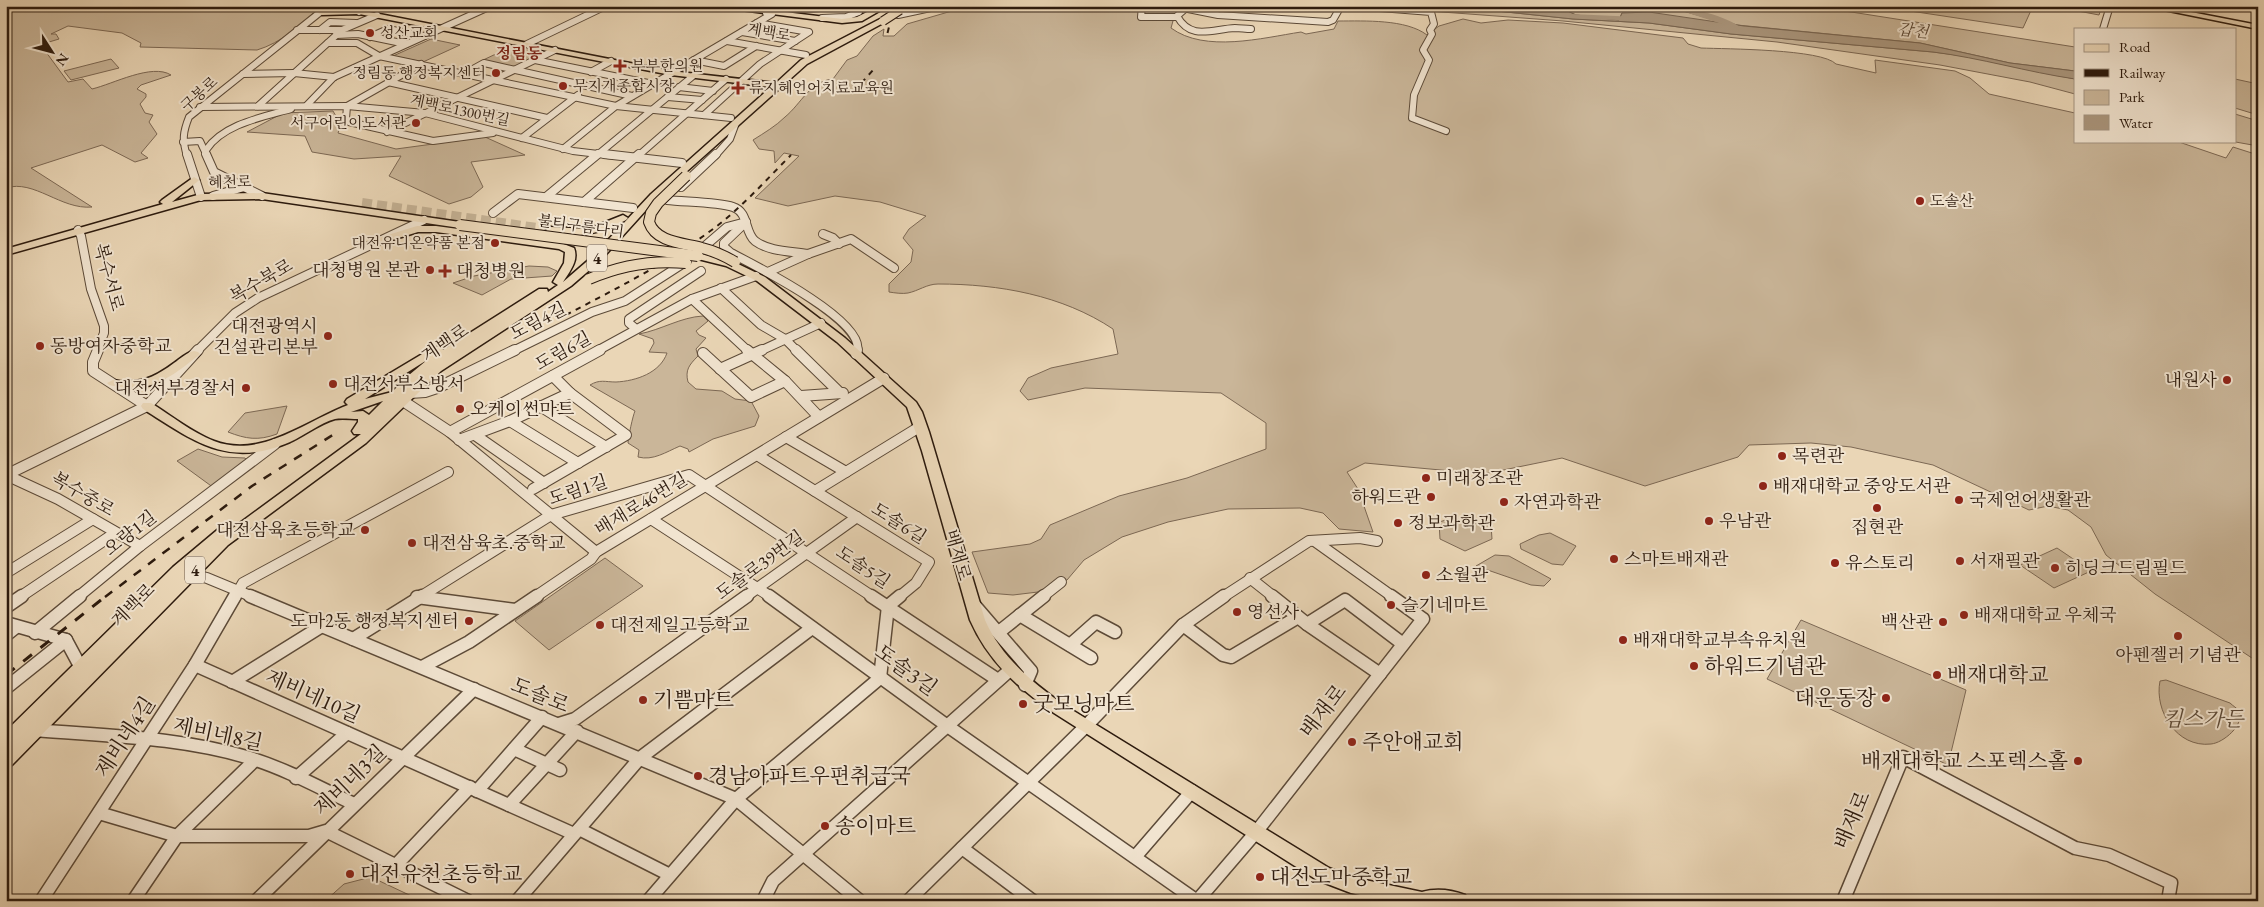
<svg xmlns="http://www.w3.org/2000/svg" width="2264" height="907" font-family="'EB Garamond','Noto Serif KR',serif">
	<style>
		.green { fill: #cab699; stroke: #7c6854 }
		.water { fill: #aa967d; stroke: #786551 }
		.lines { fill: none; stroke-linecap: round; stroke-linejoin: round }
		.river { fill: #aa967d; fill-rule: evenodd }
		.major-tunnel { stroke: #c4b194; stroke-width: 10; stroke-dasharray: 10 5; stroke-linecap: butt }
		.minor-far3-casing { stroke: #5c4a38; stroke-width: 8 }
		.minor-far2-casing { stroke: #5c4a38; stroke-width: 10 }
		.minor-far1-casing { stroke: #5c4a38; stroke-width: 12 }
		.minor-casing { stroke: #5c4a38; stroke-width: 15 }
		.major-casing { stroke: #2d1b0e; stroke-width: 3 }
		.minor-far3 { stroke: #f1e4d0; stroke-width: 6 }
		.minor-far2 { stroke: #f1e4d0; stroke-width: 8 }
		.minor-far1 { stroke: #f1e4d0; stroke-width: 10 }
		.minor { stroke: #f1e4d0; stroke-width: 12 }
		.major { fill: #ead6b6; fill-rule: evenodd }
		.rail-far2 { stroke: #2d1b0e; stroke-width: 2; stroke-dasharray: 5.5 5.5; stroke-linecap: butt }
		.rail-far1 { stroke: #2d1b0e; stroke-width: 2.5; stroke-dasharray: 9 9; stroke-linecap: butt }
		.rail { stroke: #2d1b0e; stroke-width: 3; stroke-dasharray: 11 11; stroke-linecap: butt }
		.major-bridge-far1-casing { stroke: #2d1b0e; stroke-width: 10; stroke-linecap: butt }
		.major-bridge-casing { stroke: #2d1b0e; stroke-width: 12; stroke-linecap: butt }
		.major-bridge-far1 { stroke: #ead6b6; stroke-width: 8 }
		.major-bridge { stroke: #ead6b6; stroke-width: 10 }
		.poi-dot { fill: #8f2418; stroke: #f1e4d0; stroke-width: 2 }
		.labels { text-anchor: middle; stroke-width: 4; stroke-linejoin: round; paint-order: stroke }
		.far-street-label { font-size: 15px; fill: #2d1b0e; stroke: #f1e4d0 }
		.far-poi-label { font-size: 15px; fill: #2d1b0e; stroke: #f1e4d0; text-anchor: start }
		.far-water-label { font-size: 16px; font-style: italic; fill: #594635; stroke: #f1e4d0 }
		.far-quarter-label { font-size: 16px; font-weight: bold; fill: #7a1f14; stroke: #f1e4d0 }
		.shield { fill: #f1e4d0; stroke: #685748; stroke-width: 1 }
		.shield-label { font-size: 16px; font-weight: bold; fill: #2d1b0e }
		.poi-label { font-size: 18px; fill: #2d1b0e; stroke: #f1e4d0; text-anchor: start }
		.street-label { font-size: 18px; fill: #2d1b0e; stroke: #f1e4d0 }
		.near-poi-label { font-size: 21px; fill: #2d1b0e; stroke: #f1e4d0; text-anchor: start }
		.near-street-label { font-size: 21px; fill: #2d1b0e; stroke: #f1e4d0 }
		.near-park-label { font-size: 21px; font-style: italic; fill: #5c4a38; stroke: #f1e4d0 }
	</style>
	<rect width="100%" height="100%" fill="#ead6b6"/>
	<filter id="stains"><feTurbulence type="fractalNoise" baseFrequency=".004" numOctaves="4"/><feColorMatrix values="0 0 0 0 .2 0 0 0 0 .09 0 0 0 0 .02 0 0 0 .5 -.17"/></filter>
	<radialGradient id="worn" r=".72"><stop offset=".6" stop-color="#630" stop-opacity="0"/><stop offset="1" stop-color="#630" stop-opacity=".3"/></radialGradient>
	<g class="green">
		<path d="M6,6H320C303,24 281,43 257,50L140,47L141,43L122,33L68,26L51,34H56L59,39L49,42L46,52L68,82L83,79L92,89C113,84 152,63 171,75L141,85L137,89L146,94V97L140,104L145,113L153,115L149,122L157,134L141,153L148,158L135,162L102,145L31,168L92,207C61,210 34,179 6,188V64L9,63L6,60Z"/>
		<path d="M969,6H1140L1138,17L1167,19L1173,21L1171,28C1205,53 1262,38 1301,32L1306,34L1334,29L1338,21C1365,21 1406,19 1427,35L1439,26L1463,19L1481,23L1508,20L1563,23L1683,38L1688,44L1701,48C1726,49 1822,49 1836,64L1876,73L1875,60L1955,71L1970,78L1989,94L2075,113V141H2176L2226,158L2233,147L2258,155V662L2155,594L2106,555L2091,527L2068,510L2048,506L2029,510L1933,465L1851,447L1811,443L1749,445L1738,457L1645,486L1562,458L1484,474L1365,463L1347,472L1358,489L1373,532L1339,529L1323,513L1300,508L1228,509L1168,522L1122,537L1084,560L1067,580L1038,592L1013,595L988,593L972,552L1030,544L1041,539L1050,525L1119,496L1187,478L1266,449V423L1221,393L1085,388L1028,400L1020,391L1028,378L1051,368L1118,354L1113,329C1062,295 999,284 938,284C927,284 918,291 908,293C903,294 895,293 889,292V284L911,262L913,250L903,238L909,229L926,216L880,202L835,196L788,206L755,198L799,156L784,153L775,163L774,151L759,149L753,140C764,133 776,126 785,117C801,104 810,81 833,79L847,60L857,56L873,36L884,29L883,36H894L907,24Z"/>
		<path d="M1361,6L1458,7L1573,19L1649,23L1731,34L1933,52L1964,56L2075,79V94L2030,82L1940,65L1777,42L1563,21Z"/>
		<path d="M1538,6H1666L1728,24L1622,13L1619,20L1576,15L1561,8L1552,9Z"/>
		<path d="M1674,6H1813L2075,47V71L2010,63L1920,43L1737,25Z"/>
		<path d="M1877,6H2033L2023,28Z"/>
		<path d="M2052,6H2102L2099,15Z"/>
		<path d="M431,39L460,45L423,62L393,56Z"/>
		<path d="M515,45L548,52L514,68L481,61Z"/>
		<path d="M111,59L119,68L71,80L64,71Z"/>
		<path d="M2235,79L2258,84V115L2235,108Z"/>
		<path d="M333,111L341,125L338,133L396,149L485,137L525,155L471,162L483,187L471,197L449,204L389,176L401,156L354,159L312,152L305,136L247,132L283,113Z"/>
		<path d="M2235,114L2258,121V146L2230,141H2235Z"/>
		<path d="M529,266L548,267L557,271L552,276L511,279L482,295L453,283L474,276Z"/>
		<path d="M703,316L708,321L696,331L699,335L706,338L696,349L698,356C689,365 685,370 688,382L696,389L722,391L735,399L751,401L759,416L755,426L713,439L689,452L688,449L680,446C666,452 653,461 638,457L639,450L628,443C628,438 633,415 635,411L590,385C600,379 605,382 616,382C636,381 660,373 667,353L649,352L654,343L653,339L639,334C661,330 681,317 703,316Z"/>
		<path d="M287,406L277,434C258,441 246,439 228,432L245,413Z"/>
		<path d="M198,449L222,457L245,458L248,461L214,488L177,461Z"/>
		<path d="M1446,520L1491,525L1492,539L1465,551L1440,539L1439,522Z"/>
		<path d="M1550,533L1576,546L1563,565L1552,564L1521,549L1520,544L1539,535Z"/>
		<path d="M2057,548L2091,571L2054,588L2020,565Z"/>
		<path d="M1495,555L1509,556L1551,579L1544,586L1531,585L1476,566Z"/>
		<path d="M605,558L643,586L549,650L515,621Z"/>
		<path d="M1801,620L1966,690L1948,765L1767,679Z"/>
		<path d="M2166,680L2230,703C2233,706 2237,708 2239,711C2245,725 2223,743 2211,744C2177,748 2154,711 2160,681Z"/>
		<path d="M371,877L422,901H325L344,884Z"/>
	</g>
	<path class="water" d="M1406,6H1538L1552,9L1561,8L1576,15L1619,20L1622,13L1649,12L1744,26L1920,43L2010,63L2075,71V79C2027,72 1981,58 1933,52L1731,34L1649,23L1573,19L1459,7Z"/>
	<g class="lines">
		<g class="river">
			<path d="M1667,6C1686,6 1729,16 1742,29L1735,31L1725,25Z"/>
			<path d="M1571,14L1638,17L1642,19L1638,21L1574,18L1570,16Z"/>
		</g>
		<path class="major-tunnel" d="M362,203L551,230"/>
		<defs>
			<g id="minor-far3">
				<path d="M1142,6L1141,17H1177"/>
				<path d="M1173,6L1218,15L1328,22L1333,20L1341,6"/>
				<path d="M1354,6L1431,12L1434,24L1430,30L1432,34L1423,50L1429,60L1414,95L1412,118L1446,131"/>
				<path d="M1185,9L1177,16C1191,41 1212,29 1235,28C1240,28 1246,29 1251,29"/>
				<path d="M359,12L365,6"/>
				<path d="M766,13C788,6 812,11 835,6"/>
				<path d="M898,15L940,6"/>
				<path d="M822,18L846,17L859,12L860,6"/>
				<path d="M2103,29L2110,6"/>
				<path d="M297,30H342"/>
				<path d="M320,30L330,22L356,23"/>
				<path d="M742,32L795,41"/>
				<path d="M336,35L358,34L406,44"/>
				<path d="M370,37L388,29L424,36"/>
				<path d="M727,41L806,55"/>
				<path d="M328,43H357L379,56L616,106L731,118"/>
				<path d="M527,44L606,6"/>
				<path d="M535,60L653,84"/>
				<path d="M694,60L724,66L756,46"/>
				<path d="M421,64L347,106L346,119L349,122L433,141L493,133"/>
				<path d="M591,72L611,61"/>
				<path d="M243,74L294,73L334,77"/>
				<path d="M464,74L484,63L632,96"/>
				<path d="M388,82L547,118"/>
				<path d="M679,87L713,91"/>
				<path d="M668,97L702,100"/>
				<path d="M307,105L334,77L491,6"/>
				<path d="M258,106L342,30L377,15"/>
				<path d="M200,107L347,106L425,113L573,151L615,156"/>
				<path d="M704,115L760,64L809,32L757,23"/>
				<path d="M387,132L555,50"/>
				<path d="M522,138L578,95"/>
				<path d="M183,142L200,141L207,156"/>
				<path d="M563,149L616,106L772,14"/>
				<path d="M206,150C223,124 263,117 291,109"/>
				<path d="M187,156C182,140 183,132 189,117L328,6"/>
				<path d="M596,156L693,76"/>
				<path d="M638,156L726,79"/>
				<path d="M715,156L730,139L736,123"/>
			</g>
			<g id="minor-far2">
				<path d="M187,154L201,197"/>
				<path d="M206,154L214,172L262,196"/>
				<path d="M604,154L682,163"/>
				<path d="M681,187L716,154"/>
				<path d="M213,196L244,187"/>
				<path d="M546,197L598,154"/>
				<path d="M667,200C684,202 718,202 733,207C749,212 744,232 755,241C770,252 791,251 808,254"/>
				<path d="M584,202L639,154"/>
				<path d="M493,213L518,194L633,208"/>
				<path d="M746,222L724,243V247L731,253C754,265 866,321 857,351"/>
				<path d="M78,230L81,236L91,289L104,326V333L97,351"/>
				<path d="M823,234L833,238L839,244"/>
				<path d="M698,252L727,227L746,222"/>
				<path d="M768,272L808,254L851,239L894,268"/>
				<path d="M721,288L761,325L785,339L797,351"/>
				<path d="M692,299L748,351"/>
				<path d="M636,329L629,323V319L701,271"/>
				<path d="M197,351L235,313L258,298L424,220"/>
				<path d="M513,351L592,312L625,301L687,261"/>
				<path d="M597,351L692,299L756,276"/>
				<path d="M760,351L821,323"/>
			</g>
			<g id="minor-far1">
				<path d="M98,350L93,362V371L147,406"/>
				<path d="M747,350L785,381L819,417"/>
				<path d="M796,350L840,393"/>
				<path d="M703,353L751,397L785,381"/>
				<path d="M856,354L857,350"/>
				<path d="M720,369L762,350"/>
				<path d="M410,393L425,392L437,388L515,350"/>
				<path d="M801,396L843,393"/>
				<path d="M403,401L450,432L596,552"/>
				<path d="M540,406L606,447"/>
				<path d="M510,421L578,463"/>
				<path d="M450,432L600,350"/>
				<path d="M475,435L544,483"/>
				<path d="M786,437L846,472"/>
				<path d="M459,440L510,421L570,393"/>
				<path d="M757,455L929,562L916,583L899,597"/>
				<path d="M6,475L147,406L198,350"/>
				<path d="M6,475L58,499L140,546"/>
				<path d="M533,489L626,435L570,393L553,376"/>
				<path d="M815,491L921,426"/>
				<path d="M651,519L771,597"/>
				<path d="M1316,542L1393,597"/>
				<path d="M6,573L93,519"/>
				<path d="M187,573L207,578L253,597"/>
				<path d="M1250,578L1274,597"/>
				<path d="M20,597L115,533"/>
				<path d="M78,597L140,546L275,444"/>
				<path d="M235,597L243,583L448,472"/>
				<path d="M420,597L551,515L689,475L873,597"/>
				<path d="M535,597L591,559L596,552L884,378"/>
				<path d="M745,597L857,517"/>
				<path d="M1042,597L1061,582"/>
				<path d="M1223,597L1309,541L1360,538L1377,541"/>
			</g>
			<g id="minor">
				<path d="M250,596L736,799L860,901"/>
				<path d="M769,596L946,725L1197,901"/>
				<path d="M871,596L998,680"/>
				<path d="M1272,596L1307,624L1380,674"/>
				<path d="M417,597L515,610"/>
				<path d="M975,606L1031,671L1025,685"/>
				<path d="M6,607L22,596"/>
				<path d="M1020,615L1091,658"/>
				<path d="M6,623L66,640L80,666"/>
				<path d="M1307,624L1345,600L1403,644"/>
				<path d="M1183,625L1223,655L1231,657L1298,617"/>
				<path d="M999,632L1044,596"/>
				<path d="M35,633L80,596"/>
				<path d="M6,635L16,627"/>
				<path d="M353,639L422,596"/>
				<path d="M1070,645L1096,622L1115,632"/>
				<path d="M195,665L574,834"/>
				<path d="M422,667L469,642L537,596"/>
				<path d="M232,682L322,626"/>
				<path d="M6,688L66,640"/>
				<path d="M559,724L575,719L747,596"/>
				<path d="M35,730C106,736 181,737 250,758C286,769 320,788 354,804"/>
				<path d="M514,749L560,770"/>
				<path d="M296,778L347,733"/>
				<path d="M477,791L542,717"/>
				<path d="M509,805L577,731"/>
				<path d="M99,813L177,836H309L326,831L468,901"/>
				<path d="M579,829L670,875"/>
				<path d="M962,848L1033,901"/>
				<path d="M1135,857L1192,791"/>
				<path d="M396,865L470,787"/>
				<path d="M41,901L195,665L235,596"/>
				<path d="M133,901L177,836L255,760"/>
				<path d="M256,901L474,689"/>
				<path d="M517,901L640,758L812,628"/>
				<path d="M648,901L736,799L880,678L888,606L900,596"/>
				<path d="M763,901L773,881L1010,670"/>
				<path d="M908,901L1086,726L1183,625L1224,596"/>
				<path d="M1197,901L1257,831L1423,619L1391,596"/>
				<path d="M1843,901L1903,757L2075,848L2109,855L2171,883L2168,901"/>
			</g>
			<g id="major">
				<path d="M710,6H734L842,19L857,17L879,6H888L862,21L842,23Z"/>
				<path d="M920,6H934L931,8Z"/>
				<path d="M2144,6H2160L2258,25V29Z"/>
				<path d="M359,10L671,71L776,83L801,60L880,19L887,21L807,64L657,198L600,261L571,286L441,371L366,443L228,545L12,765L6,767V749L9,746L6,747V731L173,567L222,526L227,524L233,528L361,434H354L352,431L358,422V419C351,419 341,418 335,419C320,423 305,435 290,442C228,469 194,441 143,409L141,406L143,403H151C172,416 191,432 214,441C261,459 306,421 348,405L345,402L347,399L434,347H442L443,350L539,289H547L548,292L558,285L553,282L564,263L565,252L559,249L436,232H418L382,243L378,242V238L417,226H436L561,243L574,248C579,260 570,271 563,282L592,257L651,194L771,87L671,75L359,14L322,15L318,13L322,11ZM427,360L409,375L392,392L365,399ZM383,401L369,415L363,411L351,412Z"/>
				<path d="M194,177L199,180L197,182L172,202L201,194L262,193L460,222L465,225L460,228L262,199L201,200L6,255V249L163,204L160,202L162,200Z"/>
				<path d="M623,215L628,218L626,220C600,234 577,239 548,232L546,230L551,227L588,229Z"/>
				<path d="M698,253L734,262L765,277L845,338L916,402L922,412L929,432L985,620C1001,657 1032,682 1064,705L1329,868L1351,877L1422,892C1436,888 1452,890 1465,895L1468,901H1387L1351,893L1317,880L1054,713C1018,688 988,661 970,620L922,451L907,407L837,342L757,281L726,266L694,258L693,256Z"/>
				<path d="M194,351L198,352L200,354L198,356C168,379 149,395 109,385L107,383L113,380C138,385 154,378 174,363C180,359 187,352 194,351Z"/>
			</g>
		</defs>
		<use href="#minor-far3" class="minor-far3-casing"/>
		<use href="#minor-far2" class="minor-far2-casing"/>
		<use href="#minor-far1" class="minor-far1-casing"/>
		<use href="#minor" class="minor-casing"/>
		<use href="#major" class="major-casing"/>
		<use href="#minor-far3" class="minor-far3"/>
		<use href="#minor-far2" class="minor-far2"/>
		<use href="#minor-far1" class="minor-far1"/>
		<use href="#minor" class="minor"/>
		<use href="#major" class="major"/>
		<g class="rail-far2">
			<path d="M885,6L889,27L887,35"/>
			<path d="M854,91L875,68"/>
			<path d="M566,315C617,288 670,262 717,226C744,205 767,179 791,155"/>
		</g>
		<path class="rail-far1" d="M105,597L252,486L339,431"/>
		<path class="rail" d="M6,675L106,596"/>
		<defs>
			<path id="major-bridge-far1" d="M883,21L900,10"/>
			<g id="major-bridge">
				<path d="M686,176L658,203L651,213L649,222C656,243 684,243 702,248C714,251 725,256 735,262"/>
				<path d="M460,225L698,256"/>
				<path d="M589,279C621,265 652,260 686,263"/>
			</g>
		</defs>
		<use href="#major-bridge-far1" class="major-bridge-far1-casing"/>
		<use href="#major-bridge" class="major-bridge-casing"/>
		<use href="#major-bridge-far1" class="major-bridge-far1"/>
		<use href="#major-bridge" class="major-bridge"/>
	</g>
	<g class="poi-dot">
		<circle cx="370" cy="33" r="5"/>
		<path d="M617.5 58.5h5v5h5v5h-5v5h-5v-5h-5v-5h5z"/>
		<circle cx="496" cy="73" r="5"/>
		<circle cx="563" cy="86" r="5"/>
		<path d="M735.5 80.5h5v5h5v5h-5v5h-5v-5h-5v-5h5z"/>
		<circle cx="416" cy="123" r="5"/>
		<circle cx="1920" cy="201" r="5"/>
		<circle cx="495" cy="243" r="5"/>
		<circle cx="430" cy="270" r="5"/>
		<path d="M442.5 263.5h5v5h5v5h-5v5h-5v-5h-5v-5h5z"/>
		<circle cx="328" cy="336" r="5"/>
		<circle cx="40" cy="346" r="5"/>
		<circle cx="2227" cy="380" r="5"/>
		<circle cx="333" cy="384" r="5"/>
		<circle cx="246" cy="388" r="5"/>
		<circle cx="460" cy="409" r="5"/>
		<circle cx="1782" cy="456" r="5"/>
		<circle cx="1426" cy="478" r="5"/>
		<circle cx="1763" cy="486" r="5"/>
		<circle cx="1431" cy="497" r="5"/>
		<circle cx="1959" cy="500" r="5"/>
		<circle cx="1504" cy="502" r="5"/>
		<circle cx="1877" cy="508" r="5"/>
		<circle cx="1709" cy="521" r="5"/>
		<circle cx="1398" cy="523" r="5"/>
		<circle cx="365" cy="530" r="5"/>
		<circle cx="412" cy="543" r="5"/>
		<circle cx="1614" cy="559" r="5"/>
		<circle cx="1960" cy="561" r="5"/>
		<circle cx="1835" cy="563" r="5"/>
		<circle cx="2055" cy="568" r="5"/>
		<circle cx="1426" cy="575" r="5"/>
		<circle cx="1391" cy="605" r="5"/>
		<circle cx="1237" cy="612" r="5"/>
		<circle cx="1964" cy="615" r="5"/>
		<circle cx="469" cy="621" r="5"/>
		<circle cx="1943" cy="622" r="5"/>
		<circle cx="600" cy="625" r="5"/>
		<circle cx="2178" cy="636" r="5"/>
		<circle cx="1623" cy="640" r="5"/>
		<circle cx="1694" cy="666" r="5"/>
		<circle cx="1937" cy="675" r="5"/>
		<circle cx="1886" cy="698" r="5"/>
		<circle cx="643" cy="700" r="5"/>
		<circle cx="1023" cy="704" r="5"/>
		<circle cx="1352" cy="742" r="5"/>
		<circle cx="2078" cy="761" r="5"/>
		<circle cx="698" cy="776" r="5"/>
		<circle cx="825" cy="826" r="5"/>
		<circle cx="350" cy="874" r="5"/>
		<circle cx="1260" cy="877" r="5"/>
	</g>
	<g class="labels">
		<g class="far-street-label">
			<text transform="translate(769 32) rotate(10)" y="5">계백로</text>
			<text transform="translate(199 94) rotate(-42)" y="5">구봉로</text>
			<text transform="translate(460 110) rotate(12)" y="5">계백로1300번길</text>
			<text transform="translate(230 182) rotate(-1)" y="5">혜천로</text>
			<text transform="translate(581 226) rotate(8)" y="5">불티구름다리</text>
		</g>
		<g class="far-poi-label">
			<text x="380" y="38">성산교회</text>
			<text x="631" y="71">부부한의원</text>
			<text x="486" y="78" text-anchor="end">정림동 행정복지센터</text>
			<text x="573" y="91">무지개종합시장</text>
			<text x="749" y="93">류지혜언어치료교육원</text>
			<text x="406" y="128" text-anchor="end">서구어린이도서관</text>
			<text x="1930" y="206">도솔산</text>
			<text x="485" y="248" text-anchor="end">대전유니온약품 본점</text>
		</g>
		<g class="far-water-label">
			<text transform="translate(1913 30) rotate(6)" y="6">갑천</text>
		</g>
		<g class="far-quarter-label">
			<text x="519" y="59">정림동</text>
		</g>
		<g class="shield">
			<rect x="587" y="244.5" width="20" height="27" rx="4"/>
			<rect x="185" y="556.5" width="20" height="27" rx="4"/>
		</g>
		<g class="shield-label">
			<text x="597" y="264">4</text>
			<text x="195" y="576">4</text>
		</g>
		<g class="poi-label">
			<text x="420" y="276" text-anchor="end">대청병원 본관</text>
			<text x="456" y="277">대청병원</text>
			<text x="318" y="332" text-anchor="end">대전광역시<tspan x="318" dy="21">건설관리본부</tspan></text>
			<text x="50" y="352">동방여자중학교</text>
			<text x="2217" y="386" text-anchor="end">내원사</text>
			<text x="343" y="390">대전서부소방서</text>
			<text x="236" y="394" text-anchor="end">대전서부경찰서</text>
			<text x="470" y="415">오케이썬마트</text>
			<text x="1792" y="462">목련관</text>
			<text x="1436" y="484">미래창조관</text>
			<text x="1773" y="492">배재대학교 중앙도서관</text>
			<text x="1421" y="503" text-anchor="end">하워드관</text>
			<text x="1969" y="506">국제언어생활관</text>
			<text x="1514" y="508">자연과학관</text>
			<text x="1719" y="527">우남관</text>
			<text x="1408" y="529">정보과학관</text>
			<text x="1877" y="533" text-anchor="middle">집현관</text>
			<text x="355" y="536" text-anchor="end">대전삼육초등학교</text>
			<text x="422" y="549">대전삼육초.중학교</text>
			<text x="1624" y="565">스마트배재관</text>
			<text x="1970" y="567">서재필관</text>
			<text x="1845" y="569">유스토리</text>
			<text x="2065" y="574">히딩크드림필드</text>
			<text x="1436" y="581">소월관</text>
			<text x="1401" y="611">슬기네마트</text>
			<text x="1247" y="618">영선사</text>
			<text x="1974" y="621">배재대학교 우체국</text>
			<text x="459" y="627" text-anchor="end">도마2동 행정복지센터</text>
			<text x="1933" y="628" text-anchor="end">백산관</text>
			<text x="610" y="631">대전제일고등학교</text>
			<text x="1633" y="646">배재대학교부속유치원</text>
			<text x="2178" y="661" text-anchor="middle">아펜젤러 기념관</text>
		</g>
		<g class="street-label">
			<text transform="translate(109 277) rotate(75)" y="6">복수서로</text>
			<text transform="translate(261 281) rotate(-30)" y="6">복수북로</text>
			<text transform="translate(538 321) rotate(-27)" y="6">도림4길</text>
			<text transform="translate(445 343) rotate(-34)" y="6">계백로</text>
			<text transform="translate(563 351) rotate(-29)" y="6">도림6길</text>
			<text transform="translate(578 490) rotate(-18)" y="6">도림1길</text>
			<text transform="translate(83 494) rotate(30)" y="6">복수중로</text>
			<text transform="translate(641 504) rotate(-31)" y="6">배재로46번길</text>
			<text transform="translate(899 523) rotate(32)" y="6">도솔6길</text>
			<text transform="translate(130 533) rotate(-38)" y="6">오량1길</text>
			<text transform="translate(958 555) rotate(74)" y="6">배재로</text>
			<text transform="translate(760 565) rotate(-36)" y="6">도솔로39번길</text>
			<text transform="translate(863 567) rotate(34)" y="6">도솔5길</text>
			<text transform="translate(133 605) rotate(-45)" y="6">계백로</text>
		</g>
		<g class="near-poi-label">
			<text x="1704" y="673">하워드기념관</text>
			<text x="1947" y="682">배재대학교</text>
			<text x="1876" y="705" text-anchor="end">대운동장</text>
			<text x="653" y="707">기쁨마트</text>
			<text x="1033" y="711">굿모닝마트</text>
			<text x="1362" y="749">주안애교회</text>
			<text x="2068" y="768" text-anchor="end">배재대학교 스포렉스홀</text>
			<text x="708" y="783">경남아파트우편취급국</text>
			<text x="835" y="833">송이마트</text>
			<text x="360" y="881">대전유천초등학교</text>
			<text x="1270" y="884">대전도마중학교</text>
		</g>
		<g class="near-street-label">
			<text transform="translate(906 670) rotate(36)" y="7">도솔3길</text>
			<text transform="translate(540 695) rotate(22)" y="7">도솔로</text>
			<text transform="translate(313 696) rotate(24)" y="7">제비네10길</text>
			<text transform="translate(1323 711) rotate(-52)" y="7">배재로</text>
			<text transform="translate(218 734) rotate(12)" y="7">제비네8길</text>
			<text transform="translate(125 737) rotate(-57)" y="7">제비네4길</text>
			<text transform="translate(350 780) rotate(-44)" y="7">제비네3길</text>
			<text transform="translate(1852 820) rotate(-67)" y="7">배재로</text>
		</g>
		<g class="near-park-label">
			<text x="2203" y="726">킴스가든</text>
		</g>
	</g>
	<rect width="2264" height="907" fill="none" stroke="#ead6b6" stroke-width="25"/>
	<rect x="8" y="8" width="2249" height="892" fill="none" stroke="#2d1b0e" stroke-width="2.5"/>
	<rect x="12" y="12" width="2239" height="882" fill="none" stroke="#2d1b0e"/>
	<rect x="2074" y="28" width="162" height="115" fill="#f1e4d0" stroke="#a39482"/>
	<rect x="2084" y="44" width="25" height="8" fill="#ead6b6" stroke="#a39482"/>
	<text x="2119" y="52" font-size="15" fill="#2d1b0e">Road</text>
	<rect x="2084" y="69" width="25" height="8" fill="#2d1b0e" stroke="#a39482"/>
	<text x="2119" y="78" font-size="15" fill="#2d1b0e">Railway</text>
	<rect x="2084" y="90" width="25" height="15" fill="#cab699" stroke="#a39482"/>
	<text x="2119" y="102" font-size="15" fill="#2d1b0e">Park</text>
	<rect x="2084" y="115" width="25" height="15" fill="#aa967d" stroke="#a39482"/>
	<text x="2119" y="128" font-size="15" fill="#2d1b0e">Water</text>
	<g transform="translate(52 52) rotate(126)" stroke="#f1e4d0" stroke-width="4" paint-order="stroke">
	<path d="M0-4L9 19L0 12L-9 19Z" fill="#2d1b0e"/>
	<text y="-8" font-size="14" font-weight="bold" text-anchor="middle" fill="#2d1b0e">N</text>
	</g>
	<rect width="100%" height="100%" filter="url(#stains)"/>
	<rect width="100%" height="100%" fill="url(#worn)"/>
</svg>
